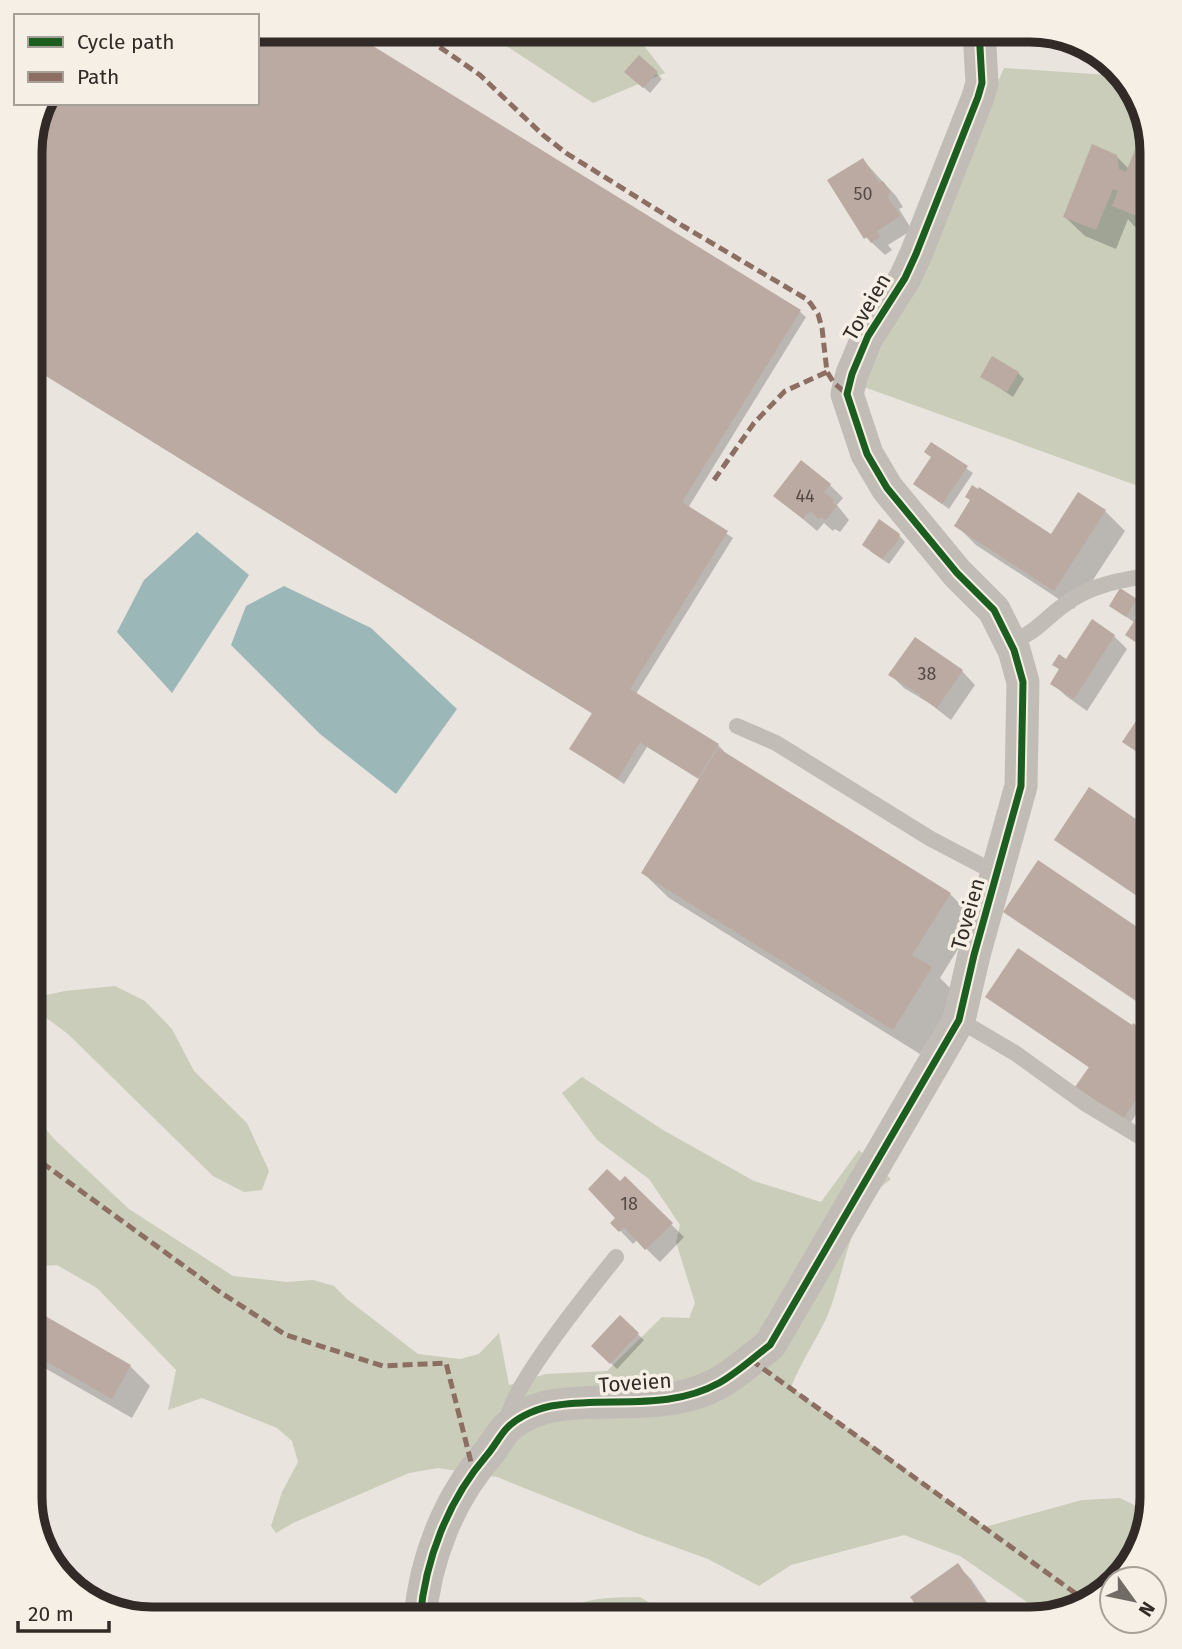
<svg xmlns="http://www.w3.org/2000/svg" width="1182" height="1649" font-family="'Fira Sans',sans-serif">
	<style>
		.green { fill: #c9cdb9 }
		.water { fill: #9cb7b8 }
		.shadow { fill: #0003 }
		.building { fill: #bbaaa2 }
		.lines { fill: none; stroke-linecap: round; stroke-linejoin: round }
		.lane { stroke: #c2bcb7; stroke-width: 16 }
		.street { stroke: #c2bcb7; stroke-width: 33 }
		.quiet { stroke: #8d6e63; stroke-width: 5; stroke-dasharray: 10 5; stroke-linecap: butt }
		.cycleway-casing { stroke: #f6efe5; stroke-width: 11 }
		.cycleway { stroke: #1b5e20; stroke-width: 7 }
		.labels { text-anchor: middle; stroke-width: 7; stroke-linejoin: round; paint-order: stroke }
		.number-label { font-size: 18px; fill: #544a45 }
		.street-label { font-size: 21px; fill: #312a26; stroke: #f6efe5 }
		.rim { fill: none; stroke: #312a26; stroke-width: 9 }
	</style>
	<rect width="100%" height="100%" fill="#e9e4de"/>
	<g class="green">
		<path d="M482,30H632L665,73L593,103Z"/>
		<path d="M1004,68L1122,76L1136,90L1152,152V491L864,387Z"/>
		<path d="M115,986L145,1001L172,1029L194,1071L247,1123L269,1171L262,1190L244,1192L213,1176L68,1034L30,1006L33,998L65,991Z"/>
		<path d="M582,1077L663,1130L754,1181L821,1202L859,1150L891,1179C847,1210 846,1274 826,1319C815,1342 800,1364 791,1387L985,1527L1082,1500L1120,1498L1148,1512L1136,1558L1115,1579H1112V1582L1092,1603L1046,1615L960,1556L904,1535L791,1565L759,1586L708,1559L639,1534L497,1477L438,1468L409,1473L293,1523L276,1533L271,1526L282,1492L298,1462L292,1441L277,1428L202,1398L168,1410L176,1370L97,1288L57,1265L30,1267V1110L54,1139L129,1209L233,1276L287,1282L313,1280L334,1286L347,1299L418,1354L460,1359L479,1354L499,1333L509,1385L546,1374L607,1371L662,1317L689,1318L695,1303L676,1242L680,1225L649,1179L597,1140L562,1093Z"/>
		<path d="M640,1597L669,1615L672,1619H564L562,1617C580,1595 613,1598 640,1597Z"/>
	</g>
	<g class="water">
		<path d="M197,532L249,575L172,693L117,632L144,580Z"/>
		<path d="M284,586L371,628L457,709L396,794L320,734L231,645L246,606Z"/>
	</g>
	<g class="shadow">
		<path d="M257,30H344L799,311L806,317L688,508L733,538L636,694L718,745L724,751L723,753L950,894L976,920L940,978L957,995L920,1054L669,898L643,873L700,780L647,747L624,784L571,749L593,714L30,366V143L41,103H257Z"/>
		<path d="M656,73L662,79L650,93L633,78Z"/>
		<path d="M1146,128L1152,152V233L1134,226L1128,219L1116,249L1085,236L1065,217L1116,156L1129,169Z"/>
		<path d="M863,160L896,196L903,207L899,209L912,230L888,245L892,250L885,255L866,237Z"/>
		<path d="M1018,373L1024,379L1013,397L982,376Z"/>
		<path d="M931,445L973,473L949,509L915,484L933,458Z"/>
		<path d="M830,485L843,498L837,505L849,520L840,532L835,529L833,531L824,523L817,531L776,496Z"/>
		<path d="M978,491L1052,536L1105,511L1125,531L1074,609L976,545L956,525Z"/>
		<path d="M899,535L905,542L889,564L870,551Z"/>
		<path d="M1152,597V656L1127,635L1135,623L1111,606L1136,600L1142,606L1135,618L1138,619Z"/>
		<path d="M1114,636L1127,649L1087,711L1066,696L1052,683L1061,671L1054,664L1067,662Z"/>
		<path d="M915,640L962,671L975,685L951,720L929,703L904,688L891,675Z"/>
		<path d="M1089,790L1152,832V906L1056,840Z"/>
		<path d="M1038,862L1152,939V1012L1005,912Z"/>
		<path d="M987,997L1132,1027L1133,1025L1152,1038V1089L1130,1124L1084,1092L1090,1068Z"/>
		<path d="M625,1179L684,1237L660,1262L637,1240L633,1244L613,1223L618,1218L620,1184Z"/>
		<path d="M34,1312L130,1366L150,1386L132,1418L36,1363L30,1356V1319Z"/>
		<path d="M620,1317L644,1340L617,1369L593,1346Z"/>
		<path d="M958,1566L971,1579L997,1617L994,1619H928L913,1597Z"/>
		<path d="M1030,1611L1038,1617L1024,1619Z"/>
	</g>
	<g class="building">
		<path d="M257,30H347L801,310L682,502L728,531L630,689L719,744L698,778L640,742L618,779L569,749L592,713L30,366V143L41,103H257Z"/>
		<path d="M639,55L658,72L643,88L624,72Z"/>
		<path d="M1145,125L1152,152V222L1112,206L1118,191L1113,189L1096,230L1063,217L1092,144L1117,155L1119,169L1126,172Z"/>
		<path d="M863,158L879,183L883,181L891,193L887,196L900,216L877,231L880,237L871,243L867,237L864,239L827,180Z"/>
		<path d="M992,356L1019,372L1007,392L980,377Z"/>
		<path d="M931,442L968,466L942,504L913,484L931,457L924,452Z"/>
		<path d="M801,460L831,484L824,492L834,500L832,502L837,506L826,520L821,517L819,519L810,511L803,519L773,496Z"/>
		<path d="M972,485L978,489L979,487L1051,534L1078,492L1106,510L1054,591L954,526L970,500L965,497Z"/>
		<path d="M879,519L900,534L897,542L882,559L862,545Z"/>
		<path d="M1120,588L1137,599L1126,617L1109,606Z"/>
		<path d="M1152,594V653L1125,635Z"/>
		<path d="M1092,619L1115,635L1074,699L1050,684L1059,669L1052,665L1059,654L1066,659Z"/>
		<path d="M915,637L963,670L937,708L920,697L921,695L888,675Z"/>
		<path d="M1152,697V762L1122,742Z"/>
		<path d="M718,748L951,893L912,955L932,967L893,1030L641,873Z"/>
		<path d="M1089,787L1152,830V906L1054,840Z"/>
		<path d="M1038,860L1152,937V1011L1003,912Z"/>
		<path d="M1018,948L1132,1025L1133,1023L1152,1036V1076L1123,1119L1075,1087L1089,1067L985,997Z"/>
		<path d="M607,1169L620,1181L625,1176L673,1223L645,1250L624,1227L619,1232L610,1223L615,1218L588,1189Z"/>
		<path d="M33,1309L131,1365L112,1399L30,1352V1316Z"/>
		<path d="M620,1315L639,1333L610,1364L591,1346Z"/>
		<path d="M958,1563L985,1603L978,1608L986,1619H948L944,1614L937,1619H926L910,1597Z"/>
	</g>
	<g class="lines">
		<g class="lane">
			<path d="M1010,642C1035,634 1043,620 1064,605C1089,585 1121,580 1152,575"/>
			<path d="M737,726L776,743L931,839L998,874"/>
			<path d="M959,1020L1015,1053L1086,1104L1152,1144"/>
			<path d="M507,1422C508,1390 592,1287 616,1257"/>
		</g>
		<path class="street" d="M420,1619C425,1560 448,1500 487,1455C494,1447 499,1437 506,1429C518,1416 540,1407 558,1405C613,1397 668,1411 719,1383C737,1373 754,1357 770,1345L959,1020L974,955L1021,786L1023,682L1014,650L994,610L957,573L887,488L867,454L847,394L852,374L868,336L905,278L916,254L978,97L982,83L979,30"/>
		<g class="quiet">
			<path d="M415,30L480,75L543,135L566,153L683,226L808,300L818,314L822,328L827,372L834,383L847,394"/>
			<path d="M714,480L754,423L785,391L827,372"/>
			<path d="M30,1154L217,1290L286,1335L383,1366L446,1363L473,1470"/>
			<path d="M751,1360L1089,1603"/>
		</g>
		<defs>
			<path id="cycleway" d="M420,1619C425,1560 448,1500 487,1455C494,1447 499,1437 506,1429C518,1416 540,1407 558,1405C613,1397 668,1411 719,1383C737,1373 754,1357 770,1345L959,1020L974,955L1021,786L1023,682L1014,650L994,610L957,573L887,488L867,454L847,394L852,374L868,336L905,278L916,254L978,97L982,83L979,30"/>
		</defs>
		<use href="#cycleway" class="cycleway-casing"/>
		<use href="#cycleway" class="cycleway"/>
	</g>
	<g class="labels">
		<g class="number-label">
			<text x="863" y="200">50</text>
			<text x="805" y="502">44</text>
			<text x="927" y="680">38</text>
			<text x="629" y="1210">18</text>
		</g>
		<g class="street-label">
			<text transform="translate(867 307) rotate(-60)" y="7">Toveien</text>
			<text transform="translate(968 914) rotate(-74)" y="7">Toveien</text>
			<text transform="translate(635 1383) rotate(-4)" y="7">Toveien</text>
		</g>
	</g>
	<path d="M0 0H1182V1649H0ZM152 42H1030A110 110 0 0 1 1140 152V1497A110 110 0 0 1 1030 1607H152A110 110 0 0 1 42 1497V152A110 110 0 0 1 152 42Z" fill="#f6efe5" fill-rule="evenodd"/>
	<path class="rim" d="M152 42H1030A110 110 0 0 1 1140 152V1497A110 110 0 0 1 1030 1607H152A110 110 0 0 1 42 1497V152A110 110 0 0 1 152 42Z"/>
	<rect x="14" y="14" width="245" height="91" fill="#f6efe5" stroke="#a7a099" stroke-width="2"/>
	<rect x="28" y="37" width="35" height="10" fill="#1b5e20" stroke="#a7a099" stroke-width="2"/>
	<text x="77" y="49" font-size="21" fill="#312a26">Cycle path</text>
	<rect x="28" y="72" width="35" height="10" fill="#8d6e63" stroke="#a7a099" stroke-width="2"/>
	<text x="77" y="84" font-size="21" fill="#312a26">Path</text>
	<g transform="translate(1133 1600) rotate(123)"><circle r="33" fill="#f6efe5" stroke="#a7a099" stroke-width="2"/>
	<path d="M0-5L12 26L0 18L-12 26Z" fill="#716b66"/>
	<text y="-10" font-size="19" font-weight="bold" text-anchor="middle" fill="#312a26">N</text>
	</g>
	<path d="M18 1621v10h91v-10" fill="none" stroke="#312a26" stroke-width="3.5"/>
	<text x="28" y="1621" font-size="21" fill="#312a26" stroke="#f6efe5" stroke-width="5" paint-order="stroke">20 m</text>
</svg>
